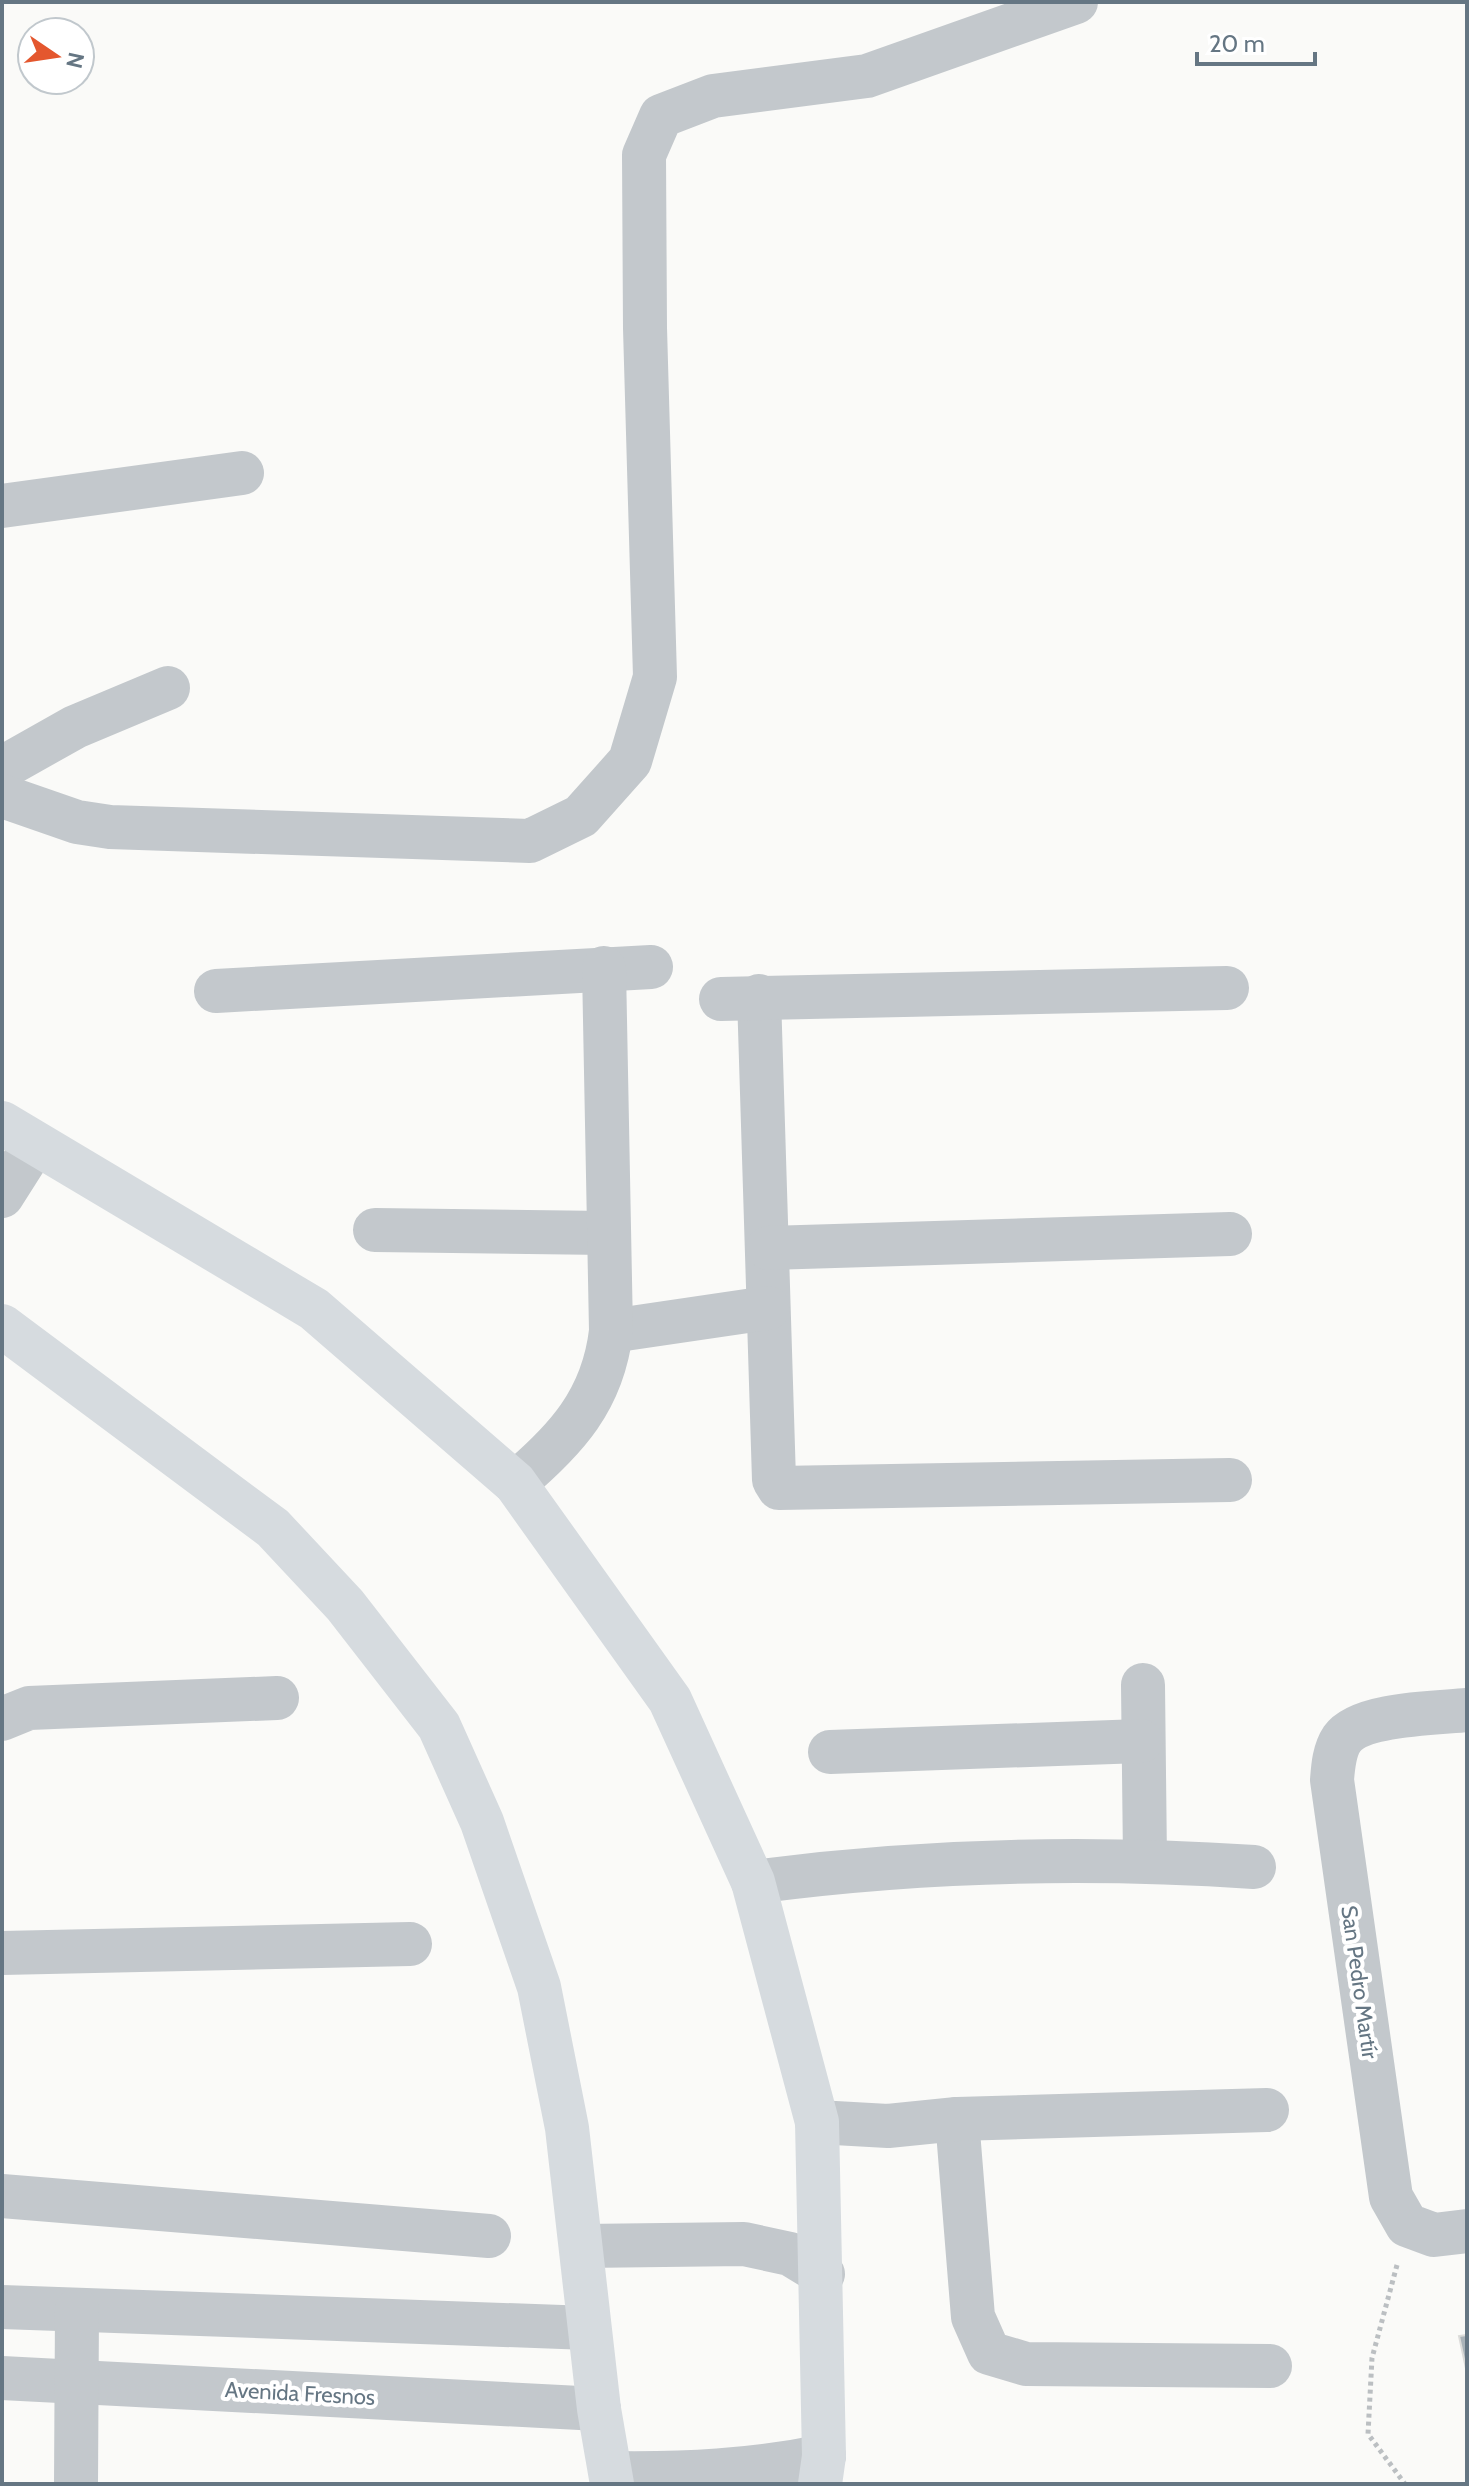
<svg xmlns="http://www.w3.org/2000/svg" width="1469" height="2486" font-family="Cabin,sans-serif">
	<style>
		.building { fill: #aab3b9; stroke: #dcdcda; stroke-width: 2 }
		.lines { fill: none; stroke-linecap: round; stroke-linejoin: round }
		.path { stroke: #bbbfc2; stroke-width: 5; stroke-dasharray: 4 4; stroke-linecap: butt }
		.minor { stroke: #c3c8cc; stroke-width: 44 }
		.major { stroke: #d6dbdf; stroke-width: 44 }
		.labels { text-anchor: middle; stroke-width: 8; stroke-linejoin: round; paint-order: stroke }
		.street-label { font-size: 22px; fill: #657683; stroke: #fff }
	</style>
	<rect width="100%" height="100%" fill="#fafaf8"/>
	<path class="building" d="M1467,2335V2373L1459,2336Z"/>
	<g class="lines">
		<path class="path" d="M1397,2265L1372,2358L1368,2434L1405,2484"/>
		<g class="minor">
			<path d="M2,506L242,473"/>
			<path d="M2,768L75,727L168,688"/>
			<path d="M2,796L77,822L110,827L530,841L581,816L630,761L655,677L645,328L644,155L661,116L713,96L867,76L1076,2"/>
			<path d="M216,991L651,967"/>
			<path d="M759,996L774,1480L779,1488L1230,1480"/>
			<path d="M721,999L1227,988"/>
			<path d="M2,1196L35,1144"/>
			<path d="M375,1230L607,1233"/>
			<path d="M768,1248L1230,1234"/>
			<path d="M611,1331L768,1308"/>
			<path d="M515,1483C566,1440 603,1400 611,1331L604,968"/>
			<path d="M1143,1685L1145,1860"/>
			<path d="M1467,1710C1438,1713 1360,1713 1342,1739C1334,1751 1333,1767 1332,1780L1391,2197L1407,2225L1434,2235L1467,2231"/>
			<path d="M2,1719L29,1708L277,1698"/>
			<path d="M830,1752L1141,1741"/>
			<path d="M753,1882C918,1860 1088,1856 1254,1867"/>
			<path d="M2,1953L410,1944"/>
			<path d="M957,2119L973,2317L989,2353L1026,2364L1270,2366"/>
			<path d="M817,2122L888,2126L957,2119L1267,2110"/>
			<path d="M2,2196L489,2236"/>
			<path d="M583,2246L744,2244L790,2254L823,2274"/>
			<path d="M2,2307L589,2328"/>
			<path d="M2,2378L599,2409"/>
			<path d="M611,2473C684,2474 752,2471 824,2456"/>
			<path d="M76,2484L77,2310"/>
		</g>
		<g class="major">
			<path d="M2,1123L314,1309L515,1483L670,1700L753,1882L817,2122L824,2456L820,2484"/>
			<path d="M2,1326L273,1528L345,1605L439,1726L482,1822L539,1987L567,2128L599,2409L612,2484"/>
		</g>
	</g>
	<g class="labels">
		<g class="street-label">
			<text transform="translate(1360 1982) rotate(82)" y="8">San Pedro Martír</text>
			<text transform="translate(300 2393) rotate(3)" y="8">Avenida Fresnos</text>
		</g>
	</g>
	<rect width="1469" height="2486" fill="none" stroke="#657683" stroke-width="8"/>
	<g transform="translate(56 56) rotate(103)"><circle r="38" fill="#ffffff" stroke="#c1c8cd" stroke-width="2"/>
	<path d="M0-6L14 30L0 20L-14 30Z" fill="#e4572e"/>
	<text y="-12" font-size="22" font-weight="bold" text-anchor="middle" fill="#657683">N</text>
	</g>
	<path d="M1197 52v12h118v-12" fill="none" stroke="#657683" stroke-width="4"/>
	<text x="1209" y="52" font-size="24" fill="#657683" stroke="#ffffff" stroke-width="6" paint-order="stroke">20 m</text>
</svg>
